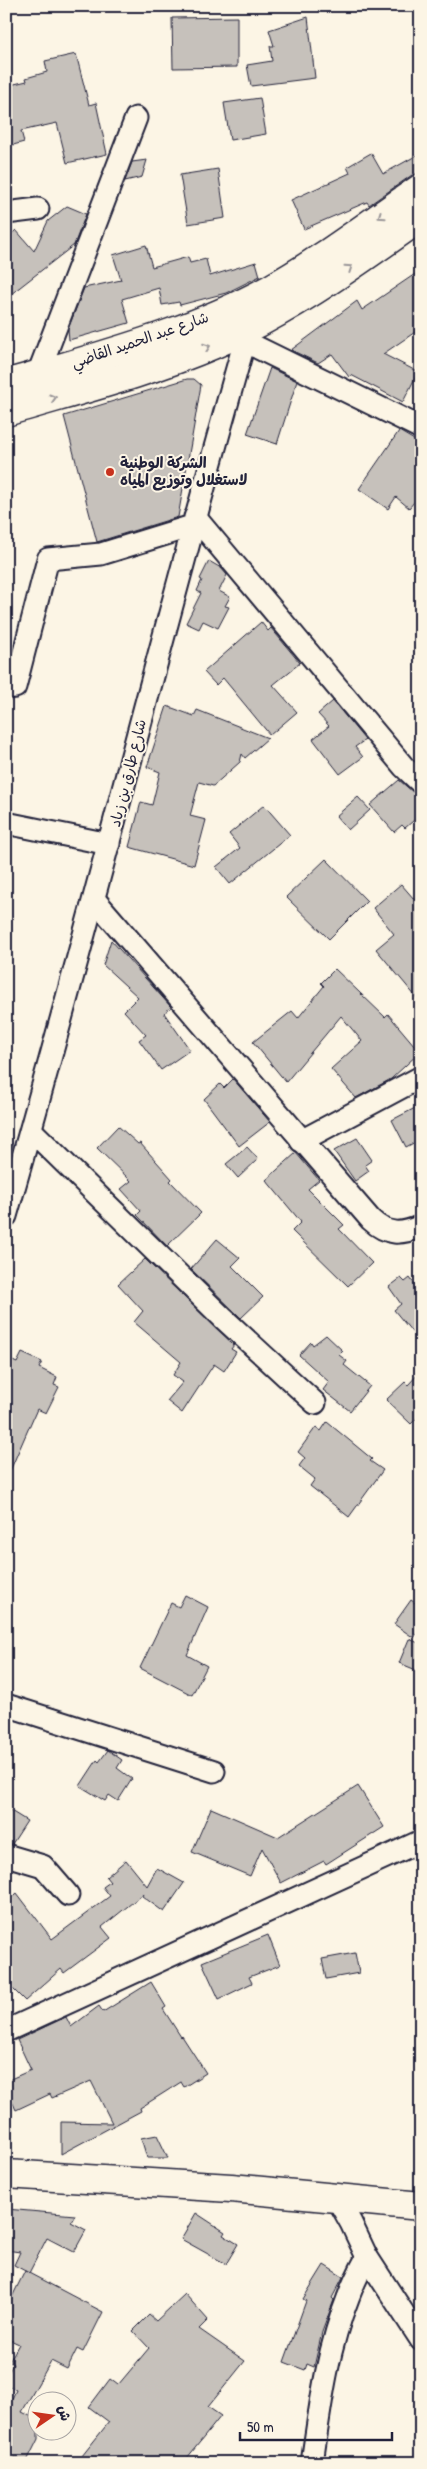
<svg xmlns="http://www.w3.org/2000/svg" width="427" height="2469" font-family="'Patrick Hand','Playpen Sans Arabic',sans-serif">
	<style>
		.building { fill: #c6c1bb; stroke: #22223b }
		.lines { fill: none; stroke-linecap: round; stroke-linejoin: round }
		.street-casing { stroke: #22223b; stroke-width: 25 }
		.secondary-casing { stroke: #22223b; stroke-width: 31 }
		.street { stroke: #fcf5e5; stroke-width: 21 }
		.secondary { stroke: #fcf5e5; stroke-width: 28 }
		.oneway { stroke: #9a9698 }
		.poi-dot { fill: #c8321e; stroke: #fcf5e5; stroke-width: 2 }
		.labels { text-anchor: middle; stroke-width: 4; stroke-linejoin: round; paint-order: stroke }
		.street-label { font-size: 15px; fill: #22223b; stroke: #fcf5e5 }
		.poi-label { font-size: 15px; font-weight: bold; fill: #22223b; stroke: #fcf5e5; text-anchor: start }
	</style>
	<rect width="100%" height="100%" fill="#fcf5e5"/>
	<filter id="ink" filterUnits="userSpaceOnUse"><feTurbulence type="fractalNoise" baseFrequency=".02" numOctaves="2"/><feDisplacementMap in="SourceGraphic" scale="10" xChannelSelector="R" yChannelSelector="G"/><feConvolveMatrix kernelMatrix="1 2 1 2 8 2 1 2 1" color-interpolation-filters="sRGB"/></filter>
	<g filter="url(#ink)">
		<g class="building">
			<path d="M237,17V67L173,68L172,18Z"/>
			<path d="M308,17L315,78L251,86L247,65L272,61L270,46H274L269,30Z"/>
			<path d="M76,54L89,105L96,103L107,154L67,163L57,123L21,131L24,142L6,147V86L27,81L26,78L47,72L45,61Z"/>
			<path d="M260,98L266,134L230,140L224,103Z"/>
			<path d="M371,153L383,174L421,153V173L412,175L369,205L367,202L304,229L291,200L350,173L347,167Z"/>
			<path d="M147,160L142,177L125,181L132,162Z"/>
			<path d="M218,169L225,218L188,224L180,175Z"/>
			<path d="M67,206L86,214L74,245L6,298V239L16,230L34,251L48,221Z"/>
			<path d="M146,245L152,267L188,257L190,263L206,259L210,276L256,262L260,276L226,293L180,305L179,302L162,305L159,288L122,299L129,323L69,340L68,329L84,288L121,280L113,255Z"/>
			<path d="M421,270V328L383,354L418,372L403,402L351,375L349,377L332,354L318,363L291,350L357,301L362,310Z"/>
			<path d="M270,368L297,381L277,444L247,434Z"/>
			<path d="M187,379H194L201,385L178,517L97,542L64,416Z"/>
			<path d="M399,431L421,444V494L409,508L396,497L388,509L359,489Z"/>
			<path d="M209,561L221,568L227,575L219,591L230,597L225,606L229,607L218,628L203,621L199,629L186,623L201,593L197,591L202,580L200,579Z"/>
			<path d="M261,622L268,631L271,628L300,663L273,685L297,712L270,735L223,678L216,685L204,672Z"/>
			<path d="M333,701L365,740L355,747L363,757L340,774L313,739L329,726L318,714Z"/>
			<path d="M167,706L194,716L197,710L268,738L245,758L242,754L240,762L213,786L199,782L190,816L206,820L194,865L129,847L141,802L152,805L160,772L147,767Z"/>
			<path d="M399,780L413,792L421,795V814L405,828L402,825L394,832L370,805Z"/>
			<path d="M358,797L370,810L348,830L336,816Z"/>
			<path d="M264,805L290,835L230,884L216,867L240,848L229,834Z"/>
			<path d="M326,859L367,901L329,939L286,897Z"/>
			<path d="M401,884L421,907V1003L376,949L394,934L373,908Z"/>
			<path d="M111,940L171,1007L164,1013L190,1050L161,1070L139,1040L146,1035L124,1011L138,997L103,965Z"/>
			<path d="M335,969L385,1017L388,1014L420,1052L391,1079L356,1098L331,1069L362,1041L341,1016L286,1082L253,1042L292,1011L298,1018L324,986L321,983Z"/>
			<path d="M233,1079L270,1122L239,1146L204,1099L220,1084L224,1088Z"/>
			<path d="M421,1105V1139L406,1147L392,1120Z"/>
			<path d="M118,1126L138,1144L140,1143L172,1179L170,1181L201,1213L167,1246L137,1215L141,1211L121,1189L131,1181L97,1148Z"/>
			<path d="M357,1138L372,1160L365,1165L369,1171L355,1181L334,1151Z"/>
			<path d="M247,1147L258,1159L238,1178L226,1164Z"/>
			<path d="M296,1153L319,1180L308,1189L344,1225L339,1229L372,1263L348,1286L292,1231L301,1222L266,1180Z"/>
			<path d="M217,1239L240,1258L232,1266L263,1297L241,1318L191,1269Z"/>
			<path d="M145,1259L234,1345L231,1349L236,1352L224,1371L214,1364L182,1413L167,1401L183,1382L173,1375L181,1362L134,1322L143,1311L118,1284Z"/>
			<path d="M401,1278L405,1282L410,1278L421,1293V1343L394,1310L401,1304L389,1287Z"/>
			<path d="M326,1335L343,1351L339,1355L347,1361L344,1365L370,1386L350,1411L323,1390L329,1382L299,1355L311,1342L313,1345Z"/>
			<path d="M22,1353L42,1362L39,1368L57,1377L54,1385L59,1387L46,1413L37,1409L6,1480V1358L17,1363Z"/>
			<path d="M421,1371V1414L411,1424L386,1400L405,1382L408,1385Z"/>
			<path d="M327,1422L372,1459L370,1461L383,1470L349,1517L310,1486L315,1479L299,1466L305,1458L298,1452L316,1427L321,1431Z"/>
			<path d="M185,1595L208,1607L187,1655L207,1666L192,1695L140,1668L171,1603L179,1607Z"/>
			<path d="M411,1600L421,1607V1628L414,1638L394,1624Z"/>
			<path d="M409,1639L421,1644V1672L399,1663Z"/>
			<path d="M108,1750L122,1760L117,1768L132,1779L118,1801L109,1795L105,1801L80,1786L97,1760L99,1762Z"/>
			<path d="M358,1786L384,1827L326,1864L324,1861L281,1883L262,1848L250,1876L192,1852L211,1808L278,1837Z"/>
			<path d="M6,1808L27,1821L12,1844L6,1843Z"/>
			<path d="M126,1860L147,1886L157,1868L184,1883L164,1912L142,1896L143,1894L102,1927L111,1938L64,1973L61,1969L25,2001L6,1982V1903L17,1893L52,1939L110,1896L103,1887L110,1882L106,1877Z"/>
			<path d="M268,1935L280,1965L249,1977L252,1983L219,1999L202,1962Z"/>
			<path d="M355,1953L359,1973L326,1979L322,1959Z"/>
			<path d="M151,1982L166,2007L163,2009L181,2037L182,2036L206,2073L184,2087L181,2082L140,2108L141,2111L61,2154V2122L112,2123L91,2081L52,2098L50,2094L16,2110L6,2088V2081L31,2070L17,2040L66,2017L71,2027L99,2006L103,2012Z"/>
			<path d="M157,2135L168,2158H147L141,2138Z"/>
			<path d="M6,2209L75,2215L71,2222L86,2230L74,2252L47,2238L29,2273L14,2265L20,2252L6,2250Z"/>
			<path d="M196,2213L225,2232L223,2235L238,2244L226,2264L181,2239Z"/>
			<path d="M324,2265L343,2277L332,2298L334,2300L322,2332L314,2367L307,2364L305,2370L284,2362L306,2301L303,2299Z"/>
			<path d="M25,2271L103,2312L83,2352L77,2349L67,2369L51,2361L22,2412L38,2420V2439L26,2463H6V2404L9,2405L16,2390L6,2384V2377L13,2364L9,2362L19,2344L6,2338V2309Z"/>
			<path d="M185,2294L208,2320L199,2329L245,2361L208,2407L221,2416L183,2463H90L82,2456L109,2422L89,2407L110,2379L118,2385L149,2348L133,2331L149,2315L156,2321Z"/>
		</g>
		<g class="lines">
			<defs>
				<g id="street">
					<path d="M6,213L38,209"/>
					<path d="M244,341L421,428"/>
					<path d="M38,374L136,118"/>
					<path d="M195,517L404,767L421,783"/>
					<path d="M6,688L15,687L48,559L101,554L192,526"/>
					<path d="M6,823L109,844"/>
					<path d="M95,900L371,1220C387,1235 401,1235 421,1226"/>
					<path d="M31,1130L224,1319L315,1403"/>
					<path d="M301,1141L421,1077"/>
					<path d="M6,1216C89,929 160,639 242,351L246,329L242,318"/>
					<path d="M6,1705L214,1771"/>
					<path d="M6,1855L43,1866L68,1895"/>
					<path d="M6,2031L421,1841"/>
					<path d="M337,2198L351,2223L367,2257L421,2340"/>
					<path d="M312,2463C320,2408 327,2350 348,2298C353,2284 360,2270 367,2257"/>
				</g>
				<g id="secondary">
					<path d="M6,384C95,357 188,334 270,289C322,260 371,222 421,188"/>
					<path d="M6,412C76,391 148,373 215,344C289,312 356,263 421,217"/>
					<path d="M6,2174L231,2188L421,2206"/>
				</g>
			</defs>
			<use href="#street" class="street-casing"/>
			<use href="#secondary" class="secondary-casing"/>
			<use href="#street" class="street"/>
			<use href="#secondary" class="secondary"/>
		</g>
		<defs><path id="oneway-chevron" d="M-2-3.5L2.5 0L-2 3.5" fill="none" stroke-width="1.6" stroke-linecap="round" stroke-linejoin="round" transform="scale(1.25)"/></defs>
		<g class="oneway">
			<use href="#oneway-chevron" transform="translate(381 216) rotate(145)"/>
			<use href="#oneway-chevron" transform="translate(349 268) rotate(-34)"/>
			<use href="#oneway-chevron" transform="translate(207 347) rotate(-20)"/>
			<use href="#oneway-chevron" transform="translate(53 398) rotate(-17)"/>
		</g>
	</g>
	<circle class="poi-dot" cx="110" cy="472" r="5"/>
	<g class="labels">
		<g class="street-label">
			<text transform="translate(140 340) rotate(-19)" y="5">شارع عبد الحميد القاضي</text>
			<text transform="translate(128 773) rotate(-76)" y="5">شارع طارق بن زياد</text>
		</g>
		<g class="poi-label">
			<text x="120" y="468">الشركة الوطنية<tspan x="120" dy="17">لاستغلال وتوزيع المياه</tspan></text>
		</g>
	</g>
	<rect width="427" height="2469" fill="none" stroke="#fcf5e5" stroke-width="25"/>
	<rect x="12" y="12" width="402" height="2444" fill="none" stroke="#22223b" stroke-width="2" filter="url(#ink)"/>
	<g transform="translate(52 2416) rotate(77)"><circle r="24" fill="#fcf5e5" stroke="#a5a1a1"/>
	<path d="M0-4L9 19L0 12L-9 19Z" fill="#c8321e"/>
	<text y="-8" font-size="14" font-weight="bold" text-anchor="middle" fill="#22223b">ش</text>
	</g>
	<path d="M240 2432v8h152v-8" fill="none" stroke="#22223b" stroke-width="2.5"/>
	<text x="247" y="2432" font-size="15" fill="#22223b" stroke="#fcf5e5" stroke-width="4" paint-order="stroke">50 m</text>
</svg>
